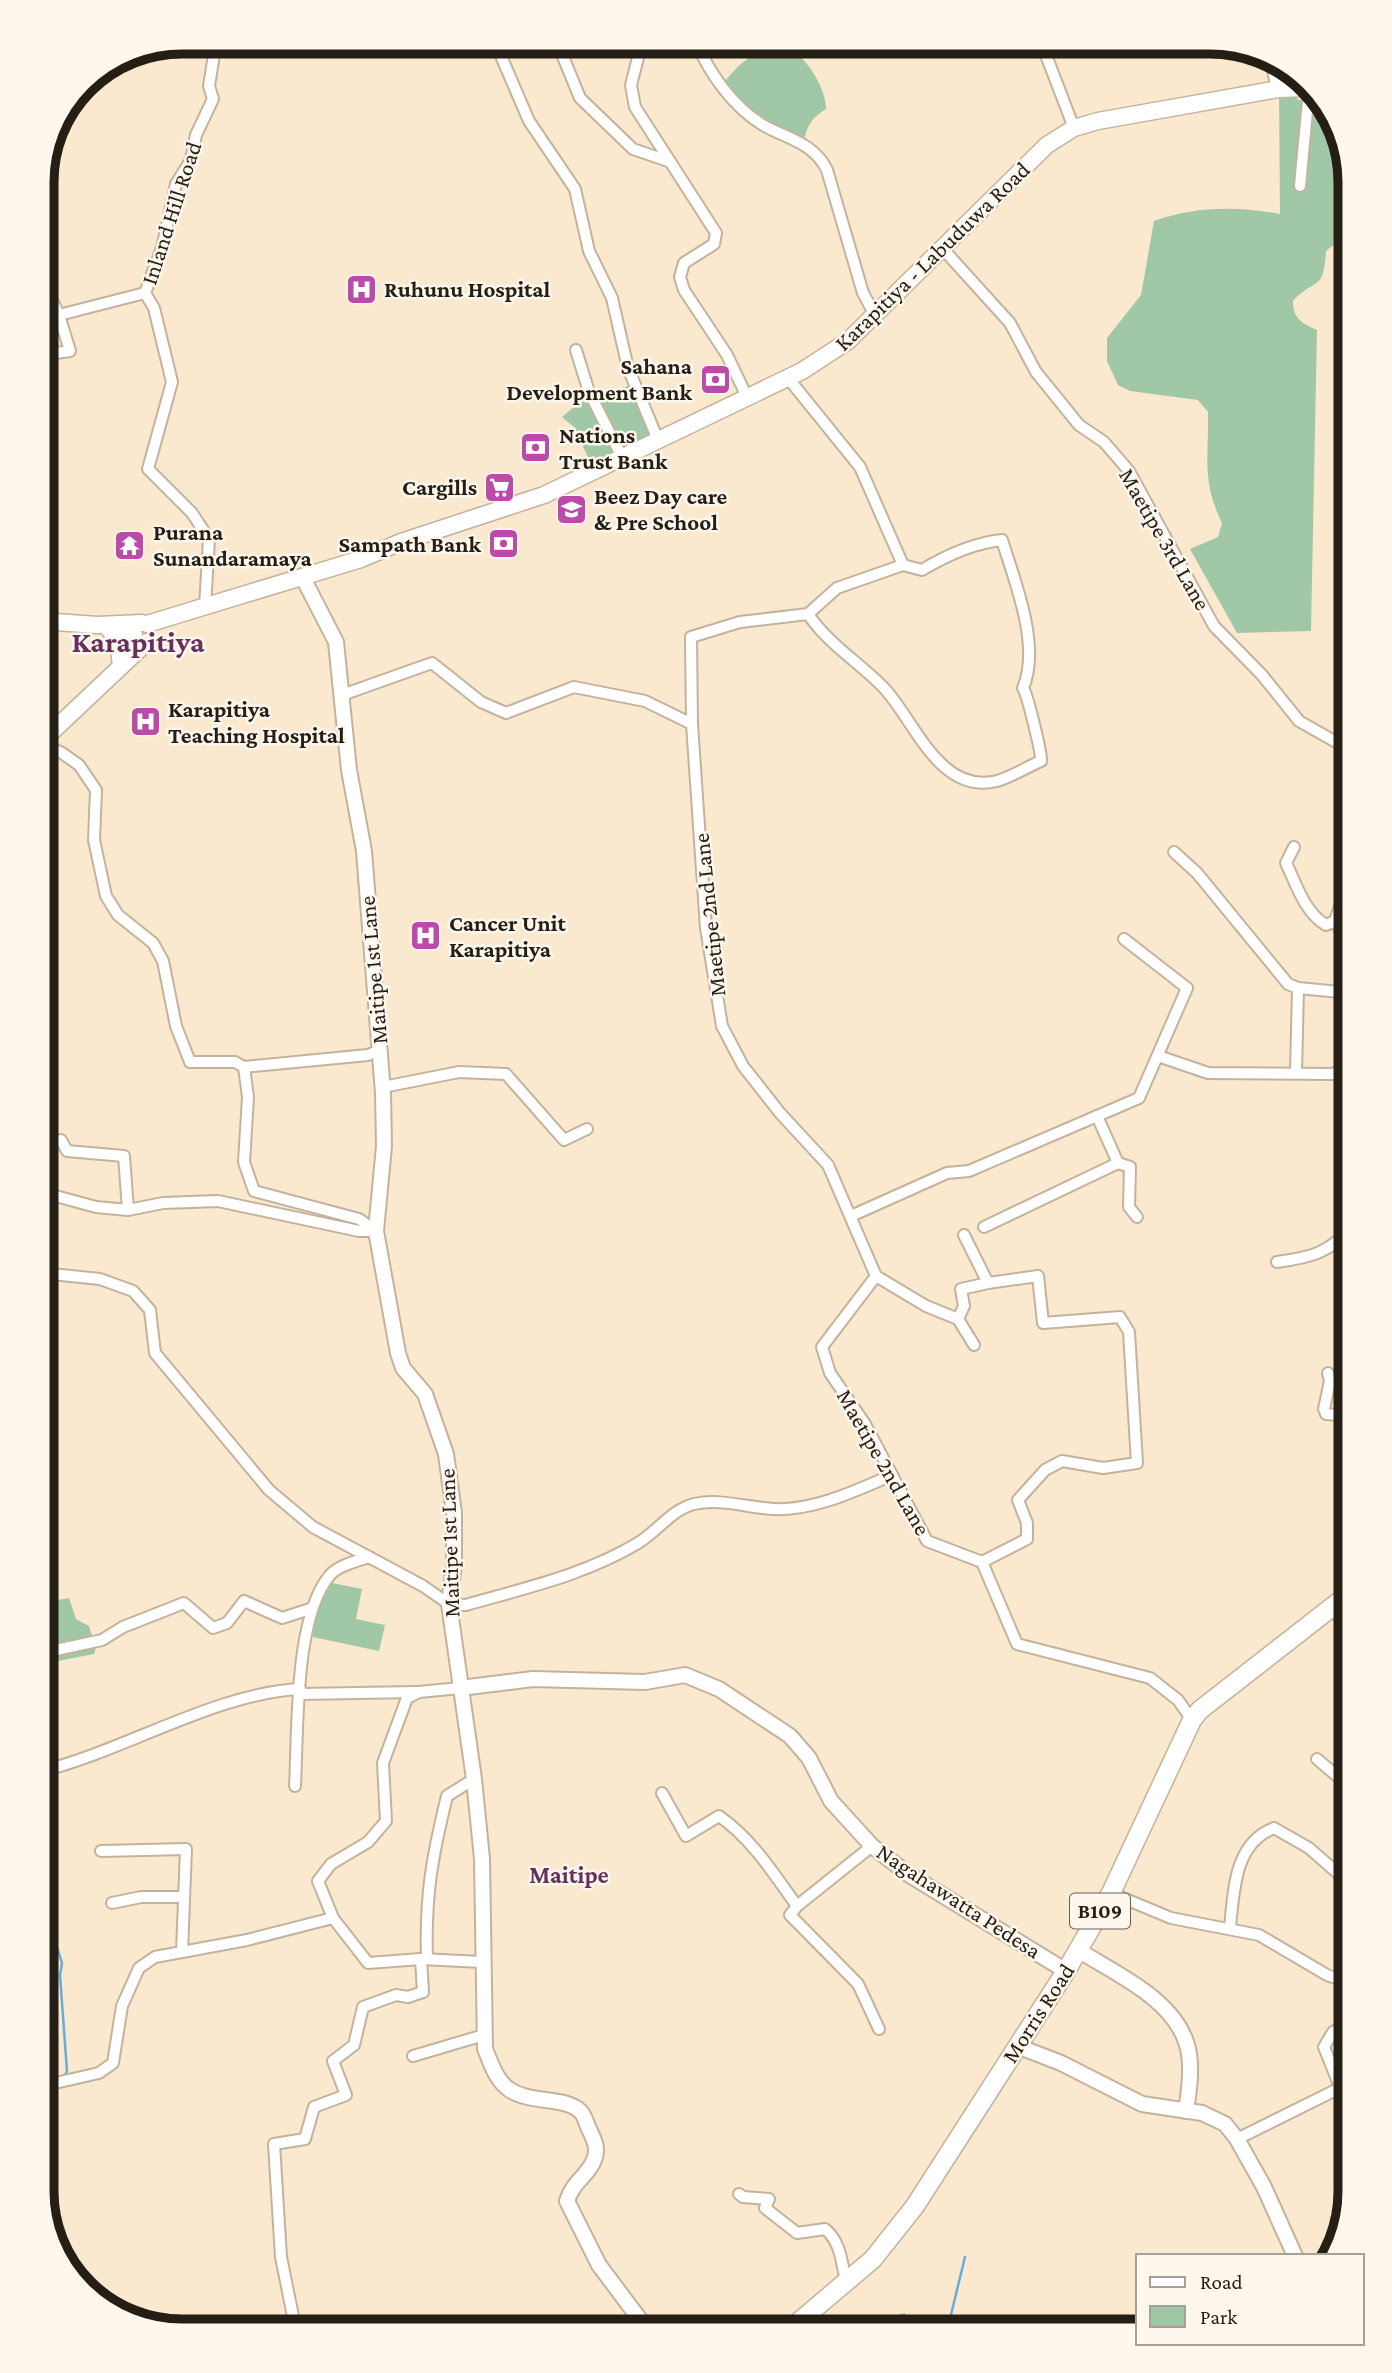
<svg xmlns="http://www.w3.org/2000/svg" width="1392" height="2373" font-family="'Crimson Pro',serif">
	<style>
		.green { fill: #a1c8a6 }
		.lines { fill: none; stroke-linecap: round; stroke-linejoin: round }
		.stream { stroke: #67acd9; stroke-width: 2.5 }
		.minor-casing { stroke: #c4b39c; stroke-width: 14 }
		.tertiary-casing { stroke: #c4b39c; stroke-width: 18 }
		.secondary-casing { stroke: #c4b39c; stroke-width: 19 }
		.primary-casing { stroke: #c4b39c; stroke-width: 21 }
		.minor { stroke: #fff; stroke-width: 10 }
		.tertiary { stroke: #fff; stroke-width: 14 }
		.secondary { stroke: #fff; stroke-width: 16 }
		.primary { stroke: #fff; stroke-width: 18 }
		.labels { text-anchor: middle; stroke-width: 5; stroke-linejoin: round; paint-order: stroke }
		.shield { fill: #fef7ed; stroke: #655f56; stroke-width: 2 }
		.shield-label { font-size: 21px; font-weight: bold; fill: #241e15 }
		.street-label { font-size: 23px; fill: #241e15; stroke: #fef7ed }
		.poi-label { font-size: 23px; font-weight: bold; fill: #241e15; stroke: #fef7ed; text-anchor: start }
		.neighbourhood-label { font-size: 24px; font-weight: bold; fill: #66305d; stroke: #fef7ed }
		.district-label { font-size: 30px; font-weight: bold; fill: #66305d; stroke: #fef7ed }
		.rim { fill: none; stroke: #241e15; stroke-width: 9 }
	</style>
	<rect width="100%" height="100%" fill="#fae8cf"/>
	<g class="green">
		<path d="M790,48C807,59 826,88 826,109C810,119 807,127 803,144L763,125L721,86C739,63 758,44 790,48Z"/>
		<path d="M1279,89L1309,105L1322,107C1351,139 1350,190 1350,232L1326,251C1323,293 1317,276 1293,301C1293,319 1302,323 1317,330L1311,631L1237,633L1190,549L1218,537L1222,523C1201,480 1209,457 1208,412L1198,400L1130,391L1118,385L1107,361V338L1141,295L1154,221C1196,206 1236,206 1280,214Z"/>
		<path d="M636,383L658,440L593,468L574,427L562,417L583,399L605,400L617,390Z"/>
		<path d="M332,1583L362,1589L356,1619L385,1625L379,1651L313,1637L316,1611Z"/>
		<path d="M69,1598L76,1619L89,1626L96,1647L94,1654L58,1661L55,1685L43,1686L42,1603Z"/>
		<path d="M905,2313L910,2322L947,2328V2331H853L867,2321Z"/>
	</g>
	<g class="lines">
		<g class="stream">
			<path d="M42,1790L45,1853L55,1893L54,1938L62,1963L60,1975L67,2071L64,2077"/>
			<path d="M42,2099L60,2086"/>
			<path d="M947,2331L965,2257"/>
		</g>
		<defs>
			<g id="minor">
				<path d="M495,42L529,121L575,189L589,251L612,298L628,368L658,440"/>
				<path d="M557,42L580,98L633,149L668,161"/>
				<path d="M642,42L631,85L635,107L716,233L714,244L684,263L680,277L684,290L727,355L747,397"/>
				<path d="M696,42C710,74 733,107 763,125C788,139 814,143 827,170L863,293L875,315"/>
				<path d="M1041,42L1074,128"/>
				<path d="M1300,186L1309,90"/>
				<path d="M943,249L1010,323L1036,372L1079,425L1104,442L1129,471L1214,626L1262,675L1299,721L1350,750"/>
				<path d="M42,279L59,315L145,293"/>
				<path d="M145,293L154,308L172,382L148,469L192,513L209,539L205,607"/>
				<path d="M145,293L162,248L176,184L191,160L196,135L213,99L209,86L216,42"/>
				<path d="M576,350L589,392L622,457"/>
				<path d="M42,355L70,351L59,315"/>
				<path d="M788,378L860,467L903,565L837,588L808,614L740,622L691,637L692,724L706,928L722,1026L743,1066L780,1113L828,1165L876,1276L822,1347L830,1373L865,1424L927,1541L982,1562L1017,1644L1150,1678L1178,1700L1192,1720"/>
				<path d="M808,614C829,645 859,662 884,688C915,721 939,795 997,781C1011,777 1027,767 1041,761C1042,755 1028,696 1023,688C1041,646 1015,582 1002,540C973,543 947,555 922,570L903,565"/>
				<path d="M342,695L432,663L481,702L506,713L574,687L645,701L692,724"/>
				<path d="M42,744L62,753L79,765L96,790L94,840L106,896L118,915L153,943L163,961L176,1026L190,1062H235L244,1067L248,1097L244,1162L254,1191L359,1219L376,1231"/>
				<path d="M1294,847L1286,863C1296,884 1305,913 1326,925L1335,921L1350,875"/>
				<path d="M1174,852L1197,873L1288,984L1298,988L1296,1073"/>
				<path d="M1298,988L1340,992L1348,944L1335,921"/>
				<path d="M1158,1056L1208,1073L1334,1074L1350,1061"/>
				<path d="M244,1067L368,1055L380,1050"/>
				<path d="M383,1087L459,1072L506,1074L564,1140L587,1129"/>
				<path d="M61,1140L67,1151L124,1156L128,1210"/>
				<path d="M1118,1163L1130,1167L1129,1207L1137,1217"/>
				<path d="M42,1178L52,1195L96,1207L128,1210L163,1203L218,1201L359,1231H376"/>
				<path d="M851,1216L947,1173L969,1171L1139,1098L1187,988L1124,939"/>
				<path d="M984,1227L1118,1163L1097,1116"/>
				<path d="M964,1235L988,1283L1038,1276L1043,1323L1120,1317L1129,1332L1137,1463L1103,1468L1062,1461L1045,1470L1018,1500L1027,1523V1539L982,1562"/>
				<path d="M1277,1262C1307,1258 1333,1253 1350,1226"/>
				<path d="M42,1273L100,1279L133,1291L150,1310L155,1353L269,1490L313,1527L423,1586L449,1604L466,1605C525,1588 585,1575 638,1543C658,1531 671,1510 694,1504C721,1498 749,1508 774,1509C814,1511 857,1490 892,1475"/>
				<path d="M876,1276L926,1306L958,1319L974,1345"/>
				<path d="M958,1319L964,1306L961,1289L988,1283"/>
				<path d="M1328,1373L1330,1381L1324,1409L1326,1414L1350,1416"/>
				<path d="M1330,1608L1350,1628"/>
				<path d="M42,1653L102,1640L123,1627L184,1603L213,1628L227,1623L244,1601L282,1618L310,1609"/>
				<path d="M460,1688L419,1692L407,1698L383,1763L386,1821L368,1842L331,1864L318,1881L333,1918L368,1963L421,1959L482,1962"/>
				<path d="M300,1694L416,1692"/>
				<path d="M1317,1759L1350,1787"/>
				<path d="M42,1771C126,1750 216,1693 300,1689"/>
				<path d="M295,1786C298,1731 294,1617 330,1575C339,1565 357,1561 369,1557"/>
				<path d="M662,1793L686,1836L719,1816C752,1839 774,1874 797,1906"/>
				<path d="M872,1846L797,1906L790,1915L858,1984L879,2029"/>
				<path d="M101,1851L186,1849L182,1952"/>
				<path d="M1111,1893L1171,1918L1259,1935L1327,1975L1350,1983"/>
				<path d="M112,1903L141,1897H182"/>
				<path d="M1230,1927C1234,1891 1234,1843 1274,1828L1309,1848L1350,1884"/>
				<path d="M427,1959C425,1896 432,1857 447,1796L474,1779"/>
				<path d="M413,2056L484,2035"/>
				<path d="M42,2086L99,2073L113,2063L122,2006L139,1968L155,1957L247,1940L333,1918"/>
				<path d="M1340,2087L1324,2047L1333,2032L1350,2022V2014"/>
				<path d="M1237,2139L1350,2083"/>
				<path d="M739,2194L743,2197L769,2199L765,2208L797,2233L825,2229C842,2243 841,2264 847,2284"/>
				<path d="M296,2331L281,2257L274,2144L305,2139L314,2107L346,2095L333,2061L354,2045L363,2007L396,1995L408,1997L423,1992L421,1959"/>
			</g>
			<g id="tertiary">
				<path d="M1273,61L1279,89"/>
				<path d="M302,576L336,642L349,770L364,851L383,1093L384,1146L376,1231L398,1353L403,1368L425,1394L446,1454L454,1513V1565L449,1604L474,1779L482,1859L485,2049C491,2063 496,2081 510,2090C531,2104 566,2096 581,2112C585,2116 587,2126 590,2131C594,2140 598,2147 595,2157C590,2175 574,2179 567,2201L599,2265L644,2325L670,2331"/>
				<path d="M460,1688L533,1679L645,1682L685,1675L719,1689L790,1736L809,1758L831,1801L872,1846L908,1874L1066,1971"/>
				<path d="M1078,1950C1116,1974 1174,1999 1187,2045C1193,2065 1189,2091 1186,2111"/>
				<path d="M1017,2046L1061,2063L1142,2104L1202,2113L1225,2124L1237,2139L1264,2187L1295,2256"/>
			</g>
			<g id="secondary">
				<path d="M42,621L97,625L142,623"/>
				<path d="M147,624L361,559L401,542L544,495L802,371L848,341L1047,145L1074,128L1098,121L1278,89L1307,88"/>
				<path d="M109,629L134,635"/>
				<path d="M109,629L118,642L121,665"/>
				<path d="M42,741L147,642"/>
			</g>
			<path id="primary" d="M788,2331L873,2259L915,2206L1066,1971L1111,1893L1192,1720L1200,1710L1350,1593"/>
		</defs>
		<use href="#minor" class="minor-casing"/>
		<use href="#tertiary" class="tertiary-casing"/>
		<use href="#secondary" class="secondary-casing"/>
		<use href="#primary" class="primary-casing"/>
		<use href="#minor" class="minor"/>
		<use href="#tertiary" class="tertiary"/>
		<use href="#secondary" class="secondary"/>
		<use href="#primary" class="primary"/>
	</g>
	<defs>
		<symbol id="hospital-square" viewBox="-11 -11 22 22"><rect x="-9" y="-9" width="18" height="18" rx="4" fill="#ba4ba8" stroke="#fef7ed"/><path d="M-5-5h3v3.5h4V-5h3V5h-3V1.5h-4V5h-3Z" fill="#fff"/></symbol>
		<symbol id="bank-square" viewBox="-11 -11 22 22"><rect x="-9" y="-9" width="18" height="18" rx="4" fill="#ba4ba8" stroke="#fef7ed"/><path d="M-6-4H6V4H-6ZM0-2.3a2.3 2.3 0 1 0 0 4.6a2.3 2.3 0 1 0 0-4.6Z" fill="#fff"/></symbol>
		<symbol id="supermarket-square" viewBox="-11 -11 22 22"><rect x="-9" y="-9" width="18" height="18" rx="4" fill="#ba4ba8" stroke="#fef7ed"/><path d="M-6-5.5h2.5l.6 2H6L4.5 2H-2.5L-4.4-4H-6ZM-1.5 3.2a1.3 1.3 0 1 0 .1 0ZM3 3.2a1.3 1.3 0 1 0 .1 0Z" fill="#fff"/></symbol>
		<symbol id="school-square" viewBox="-11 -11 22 22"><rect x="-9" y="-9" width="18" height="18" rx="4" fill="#ba4ba8" stroke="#fef7ed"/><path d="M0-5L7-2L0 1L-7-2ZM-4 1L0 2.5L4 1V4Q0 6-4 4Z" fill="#fff"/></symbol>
		<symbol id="temple-square" viewBox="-11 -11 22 22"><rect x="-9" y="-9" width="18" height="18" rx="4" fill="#ba4ba8" stroke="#fef7ed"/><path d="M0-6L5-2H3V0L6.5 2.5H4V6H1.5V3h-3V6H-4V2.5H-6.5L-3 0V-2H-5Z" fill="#fff"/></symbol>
	</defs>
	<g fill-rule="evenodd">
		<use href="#hospital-square" x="344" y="272" width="35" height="35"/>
		<use href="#bank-square" x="698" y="362" width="35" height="35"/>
		<use href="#bank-square" x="518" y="430" width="35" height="35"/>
		<use href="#supermarket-square" x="482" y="470" width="35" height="35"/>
		<use href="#school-square" x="554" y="492" width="35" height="35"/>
		<use href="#bank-square" x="486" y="526" width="35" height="35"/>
		<use href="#temple-square" x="112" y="528" width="35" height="35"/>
		<use href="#hospital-square" x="128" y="704" width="35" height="35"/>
		<use href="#hospital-square" x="408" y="918" width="35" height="35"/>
	</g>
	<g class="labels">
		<rect class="shield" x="1070" y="1893.5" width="60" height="35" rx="5"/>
		<g class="shield-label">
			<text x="1100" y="1918">B109</text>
		</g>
		<g class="street-label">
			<text transform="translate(171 213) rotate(-72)" y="8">Inland Hill Road</text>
			<text transform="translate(932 256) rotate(-44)" y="8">Karapitiya - Labuduwa Road</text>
			<text transform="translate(1165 539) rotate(60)" y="8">Maetipe 3rd Lane</text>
			<text transform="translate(709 915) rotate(-96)" y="8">Maetipe 2nd Lane</text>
			<text transform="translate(373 970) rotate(-95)" y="8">Maitipe 1st Lane</text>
			<text transform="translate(884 1462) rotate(60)" y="8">Maetipe 2nd Lane</text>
			<text transform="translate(449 1543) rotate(-92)" y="8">Maitipe 1st Lane</text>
			<text transform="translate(959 1901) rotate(33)" y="8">Nagahawatta Pedesa</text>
			<text transform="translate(1038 2013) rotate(-57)" y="8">Morris Road</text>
		</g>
		<g class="poi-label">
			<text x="384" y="297">Ruhunu Hospital</text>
			<text x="692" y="374" text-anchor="end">Sahana<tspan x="692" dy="26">Development Bank</tspan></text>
			<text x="559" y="443">Nations<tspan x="559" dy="26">Trust Bank</tspan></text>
			<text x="477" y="495" text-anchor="end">Cargills</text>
			<text x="594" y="504">Beez Day care<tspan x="594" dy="26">&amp; Pre School</tspan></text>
			<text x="153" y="540">Purana<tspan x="153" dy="26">Sunandaramaya</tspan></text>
			<text x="481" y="552" text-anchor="end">Sampath Bank</text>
			<text x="168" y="717">Karapitiya<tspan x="168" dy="26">Teaching Hospital</tspan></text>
			<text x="449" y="931">Cancer Unit<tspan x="449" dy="26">Karapitiya</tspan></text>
		</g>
		<g class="neighbourhood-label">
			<text x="569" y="1883">Maitipe</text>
		</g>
		<g class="district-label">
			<text x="138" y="652">Karapitiya</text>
		</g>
	</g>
	<path d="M0 0H1392V2373H0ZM182 54H1210A128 128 0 0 1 1338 182V2191A128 128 0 0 1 1210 2319H182A128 128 0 0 1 54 2191V182A128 128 0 0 1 182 54Z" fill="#fef7ed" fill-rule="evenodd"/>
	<path class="rim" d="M182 54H1210A128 128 0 0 1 1338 182V2191A128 128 0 0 1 1210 2319H182A128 128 0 0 1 54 2191V182A128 128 0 0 1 182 54Z"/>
	<rect x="1136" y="2254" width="228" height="91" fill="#fef7ed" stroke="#a7a097" stroke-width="2"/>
	<rect x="1150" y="2277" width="35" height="10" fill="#ffffff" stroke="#a7a097" stroke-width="2"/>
	<text x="1200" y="2289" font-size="21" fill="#241e15">Road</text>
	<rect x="1150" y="2306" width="35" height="21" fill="#a1c8a6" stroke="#a7a097" stroke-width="2"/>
	<text x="1200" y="2324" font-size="21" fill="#241e15">Park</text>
</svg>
